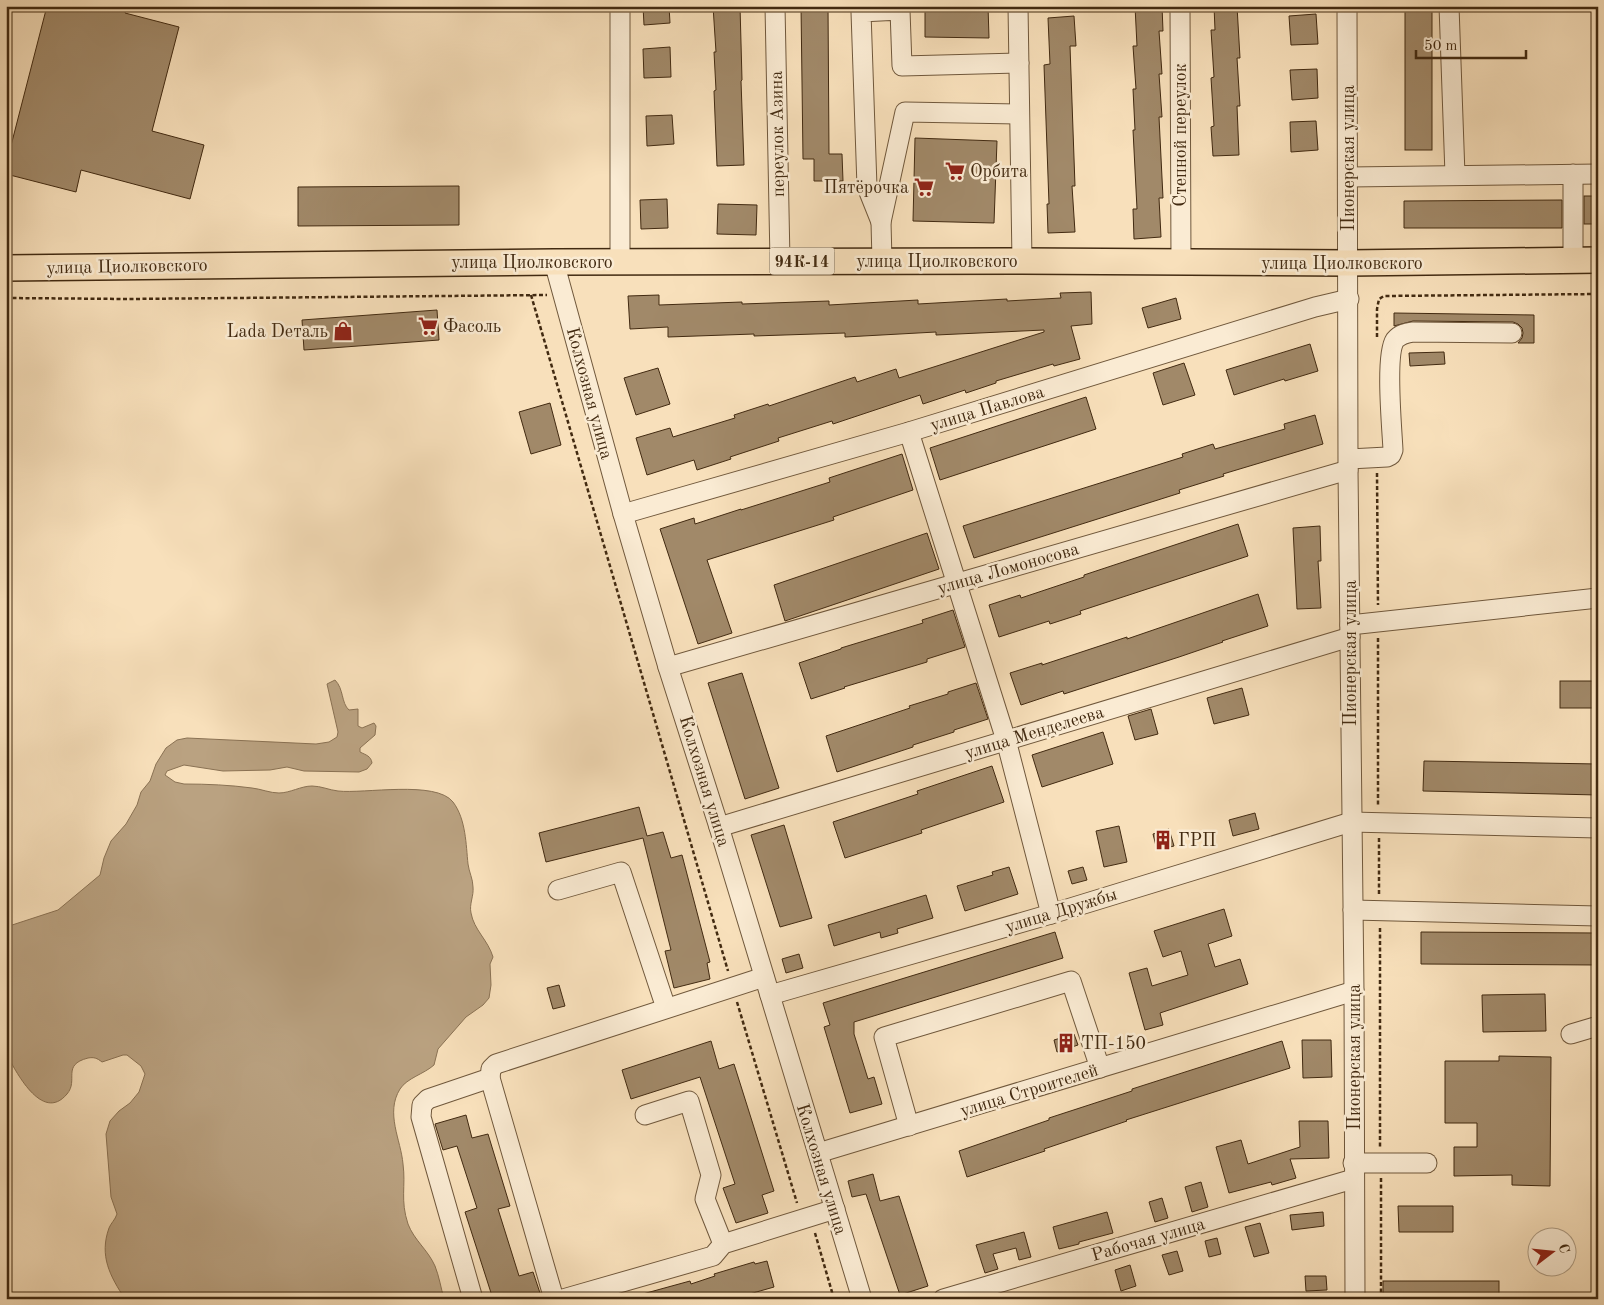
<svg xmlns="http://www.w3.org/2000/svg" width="1604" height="1305" font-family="'Old Standard TT',serif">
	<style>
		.water { fill: #baa281; stroke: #8a7254 }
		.building { fill: #a18969; stroke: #422a11 }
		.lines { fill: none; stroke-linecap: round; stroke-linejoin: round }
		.minor-casing { stroke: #70583c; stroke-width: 21 }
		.major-casing { stroke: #422a11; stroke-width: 28 }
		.path { stroke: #422a11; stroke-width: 2.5; stroke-dasharray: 4 2.5; stroke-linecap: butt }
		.minor { stroke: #faebd3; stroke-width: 19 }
		.major { stroke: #f8e0bb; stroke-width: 25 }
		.labels { text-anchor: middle; stroke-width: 5; stroke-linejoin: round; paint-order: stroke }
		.shield { fill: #faebd3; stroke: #79644b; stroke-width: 1 }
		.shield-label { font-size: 16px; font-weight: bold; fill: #422a11 }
		.street-label { font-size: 18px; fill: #422a11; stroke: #faebd3 }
		.poi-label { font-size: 18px; fill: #422a11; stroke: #faebd3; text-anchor: start }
	</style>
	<rect width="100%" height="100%" fill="#f8e0bb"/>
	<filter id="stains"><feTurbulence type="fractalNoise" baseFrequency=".004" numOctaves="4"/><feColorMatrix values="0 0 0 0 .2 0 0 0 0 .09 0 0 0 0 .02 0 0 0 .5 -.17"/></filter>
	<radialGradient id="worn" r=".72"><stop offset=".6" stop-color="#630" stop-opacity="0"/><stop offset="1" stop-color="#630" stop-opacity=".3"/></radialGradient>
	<path class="water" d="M335,680C344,689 341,703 349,710L358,709V726L362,728L374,723L376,726L375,735L360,748V752C366,755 371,756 372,763L367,769L359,772L304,771L287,767L270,770L223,771L184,765L167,771L165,775L175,782L184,784C207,784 230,785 252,788C261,789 270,793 279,793C290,793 301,786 312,786C321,786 329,790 338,791C364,794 436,780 453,802C466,819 466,845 468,864C469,872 473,879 473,887C474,896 469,904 471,913C474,930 488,940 493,957L490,964L491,985L489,998L483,1005L466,1017L438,1049L434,1065C424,1074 407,1078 400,1089C385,1113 401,1140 403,1164C406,1186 400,1200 408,1224C414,1240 428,1250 435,1266C439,1276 441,1288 444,1299H125C110,1276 99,1256 109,1228C111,1223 115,1220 117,1214L111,1197L106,1134L110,1121L119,1111L130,1103L139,1092L145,1074L141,1066L127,1055H123L102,1062C97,1058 94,1057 88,1058C61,1065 79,1080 67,1094C42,1124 15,1070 6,1053V927L58,910L100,875L104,858L111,841L126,824L137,805L141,792L150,781L156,764L166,748L177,740L187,738L316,744L329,742L337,737L338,732L327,684Z"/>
	<g class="building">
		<path d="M47,6H127L125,13L179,27L152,131L204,145L190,199L81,170L76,192L6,174V165Z"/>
		<path d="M643,6H669L670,23L644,25Z"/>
		<path d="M713,6H740L742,80L741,81L744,165L717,166L714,91L716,90L714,52H716Z"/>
		<path d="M801,6H828L829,154H842L843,181H814V159H803Z"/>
		<path d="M925,6H988L989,38L925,37Z"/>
		<path d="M1135,6H1162L1163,31H1159L1162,74H1159L1162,117H1159L1163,198H1159L1161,237L1134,239L1133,209H1137L1133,130H1135L1133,89H1136L1133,46H1137Z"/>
		<path d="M1214,6H1237L1240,58H1237L1240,106H1237L1239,155L1213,156L1211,127L1214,126L1211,78L1214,77L1211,30H1215Z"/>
		<rect x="1405" y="9" width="27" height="141"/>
		<path d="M1316,14L1318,44L1291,45L1289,16Z"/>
		<path d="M1074,16L1076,46H1070L1075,186H1072L1075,232L1048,233L1047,204H1049L1044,65L1050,64L1048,18Z"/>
		<path d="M670,47L671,77L644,78L643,49Z"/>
		<path d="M1317,69L1318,98L1292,100L1290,70Z"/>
		<path d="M672,115L674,144L647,146L646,116Z"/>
		<path d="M1316,121L1318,150L1291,152L1290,122Z"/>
		<path d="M915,138L997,141L994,223L913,221Z"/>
		<path d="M459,186V225L298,226V187Z"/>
		<rect x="1584" y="196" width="14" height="28"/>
		<path d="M667,199L668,228L641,229L640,200Z"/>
		<path d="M1562,200V228H1404V201Z"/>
		<path d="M718,204L757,205L756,235L717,234Z"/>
		<path d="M1091,292L1092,324L1071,326L1080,359L1054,366L1053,364L996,381V383L966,393L965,390L923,404L920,395L833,424L832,421L778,438L779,441L730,457L731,459L697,470L694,460L647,475L636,438L670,428L673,437L735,418L734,415L768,404L769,406L855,377L857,382L896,369L899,378L1044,332V330L936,335V332L845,337V333L754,336V334L668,337V327L630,329L628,296L659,295V305L742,302V304L829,301V305L918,300V304L1007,299V301L1061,298L1060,293Z"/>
		<path d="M1176,298L1181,319L1148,328L1142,308Z"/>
		<path d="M437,310L439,340L304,350L302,320Z"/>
		<path d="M1394,313L1534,315V343H1518L1522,338L1523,333L1522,328L1518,324L1513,322L1413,321L1394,326Z"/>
		<path d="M1310,344L1318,371L1285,381L1284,379L1234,395L1226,370Z"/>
		<path d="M1444,352L1445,364L1410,366L1409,353Z"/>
		<path d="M1184,363L1195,395L1163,405L1153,373Z"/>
		<path d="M658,368L670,404L636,415L624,378Z"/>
		<path d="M1086,397L1096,429L940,480L930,448Z"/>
		<path d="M550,403L561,445L531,454L519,412Z"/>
		<path d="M1315,415L1323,444L1223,474L1224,476L1179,490L1180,493L974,558L963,526L1183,457L1182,454L1213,444L1215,449L1285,429L1284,424Z"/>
		<path d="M902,454L913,490L833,517L834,520L707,560L732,633L698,644L660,529L694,518L695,524L741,509V510L830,482L829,478Z"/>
		<path d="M1238,524L1248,556L1080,611L1081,614L1050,624L1049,621L999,637L989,605L1020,595L1021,598L1084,577V575Z"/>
		<path d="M1320,526L1321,561H1318L1321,608L1297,609L1293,528Z"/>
		<path d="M927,533L939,569L785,621L774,585Z"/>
		<path d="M1258,594L1268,626L1222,641L1223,642L1179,657L1064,694L1063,691L1021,705L1010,673L1042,663V665L1127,637V639Z"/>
		<path d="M953,610L965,647L927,659V662L844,687L845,688L811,699L799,663L841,649V648L923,623L922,620Z"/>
		<path d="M742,673L779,788L745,799L708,683Z"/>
		<rect x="1560" y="681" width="38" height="27"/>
		<path d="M976,683L988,719L954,730V732L913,745V747L837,772L826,736L910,708L909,706L948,694V692Z"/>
		<path d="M1242,688L1249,715L1214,724L1207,698Z"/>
		<path d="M1151,709L1158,734L1135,740L1128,716Z"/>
		<path d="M1103,732L1113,764L1042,787L1032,755Z"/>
		<path d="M1424,761L1598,764V795L1423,791Z"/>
		<path d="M992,766L1004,802L921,830L922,833L845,858L833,822L918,794L917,791Z"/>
		<path d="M639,807L647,836L663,832L671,858L682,855L710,962L707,963L710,979L674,988L665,951L671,950L643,838L546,862L539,833Z"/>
		<path d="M1255,813L1259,829L1233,836L1229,820Z"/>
		<path d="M784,825L812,918L780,927L751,835Z"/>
		<path d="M1119,826L1127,862L1104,867L1096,831Z"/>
		<path d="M1169,829L1174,846L1157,850L1153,834Z"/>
		<path d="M1009,867L1018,894L965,911L957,886L993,875L992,872Z"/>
		<path d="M1083,867L1087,880L1072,884L1068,871Z"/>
		<path d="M926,895L933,918L897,929L898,933L881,938L880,932L834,946L828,925Z"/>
		<path d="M1224,909L1232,936L1208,944L1215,967L1240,959L1248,984L1160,1013L1163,1025L1145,1030L1129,973L1147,968L1152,986L1188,975L1181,951L1163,957L1154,931Z"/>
		<path d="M1055,932L1063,958L854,1022V1034L868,1079L874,1077L882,1104L850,1113L824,1027L830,1025L823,1003Z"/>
		<path d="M1421,932L1598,933V965L1421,964Z"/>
		<path d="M799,954L803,968L786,973L782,959Z"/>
		<path d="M559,985L565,1006L553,1009L547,988Z"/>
		<path d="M1545,994L1546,1031L1483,1032L1482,995Z"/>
		<path d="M1074,1034L1078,1045L1057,1052L1054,1040Z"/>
		<path d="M1302,1040H1331L1332,1077L1303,1078Z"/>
		<path d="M711,1041L719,1069L734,1064L774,1191L762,1195L768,1213L736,1223L723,1188L735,1184L700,1077L631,1099L622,1070Z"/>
		<path d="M1282,1041L1290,1068L1126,1120L1127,1121L1044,1149L1045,1151L967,1177L959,1151L1049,1120V1118L1132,1091V1089Z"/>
		<path d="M1499,1056L1551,1057L1550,1186L1512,1185V1175L1454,1176V1147H1477V1123H1445V1061H1499Z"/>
		<path d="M466,1115L472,1138L488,1134L510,1206L498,1209L519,1276L533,1272L542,1299H493L465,1212L477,1208L457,1146L443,1150L435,1124Z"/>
		<path d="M1299,1121H1328L1329,1158L1290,1159L1296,1178L1272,1185L1271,1182L1229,1193L1216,1147L1241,1140L1248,1164L1300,1147Z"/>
		<path d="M873,1174L880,1201L899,1196L928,1286L900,1295L866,1194L852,1197L848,1181Z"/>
		<path d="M1201,1182L1208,1207L1192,1212L1185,1187Z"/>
		<path d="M1162,1198L1168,1218L1155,1222L1149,1202Z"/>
		<path d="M1398,1206H1453V1232H1399Z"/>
		<path d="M1107,1212L1113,1233L1079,1242V1244L1059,1249L1053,1227Z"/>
		<path d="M1323,1212L1324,1226L1292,1230L1290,1215Z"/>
		<path d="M1260,1223L1269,1253L1254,1257L1245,1227Z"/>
		<path d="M1024,1232L1031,1257L1019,1260L1016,1248L993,1254L998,1269L985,1273L976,1245Z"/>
		<path d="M1217,1238L1221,1254L1209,1257L1205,1241Z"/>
		<path d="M1177,1251L1183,1271L1169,1275L1162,1255Z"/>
		<path d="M767,1261L774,1287L732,1299H639V1295L690,1281L691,1284L715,1276L714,1274L754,1262L755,1264Z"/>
		<path d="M1130,1265L1136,1286L1121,1291L1115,1270Z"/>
		<path d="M1305,1276H1326L1327,1290L1306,1291Z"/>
		<rect x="1383" y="1281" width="116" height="18"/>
	</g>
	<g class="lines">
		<defs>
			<g id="minor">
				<path d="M620,6V262"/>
				<path d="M775,6L780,261"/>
				<path d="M1018,6L1022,261"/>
				<path d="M1180,6L1181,263"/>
				<path d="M1347,6L1348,470L1354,991L1355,1299"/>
				<path d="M1449,6L1455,175"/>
				<path d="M1349,177L1598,174"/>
				<path d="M881,222L867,187L861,12L900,10L902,66L1019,63"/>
				<path d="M1573,260V174"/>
				<path d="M882,261L881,222L905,112L1019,114"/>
				<path d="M554,262L623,514L668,667L719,827L862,1299"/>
				<path d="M909,432L1006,740L1051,914"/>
				<path d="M1349,459L1387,457L1391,455L1393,450C1392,429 1385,355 1395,340C1400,334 1406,333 1413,332L1512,333"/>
				<path d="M623,514L909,432L1315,307L1349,299"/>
				<path d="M1350,625L1598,598"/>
				<path d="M668,667L1348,470"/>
				<path d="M719,827L1350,637"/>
				<path d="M558,890L621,872L666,1008"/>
				<path d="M1353,910L1598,916"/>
				<path d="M770,995L1051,914L1351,822L1598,828"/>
				<path d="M1571,1034L1598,1026"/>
				<path d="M645,1115L689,1101L711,1175L705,1199L723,1244"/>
				<path d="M909,1126L884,1037L1071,981L1100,1068"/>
				<path d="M818,1153L1354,991"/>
				<path d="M1353,1163H1427"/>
				<path d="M473,1299L421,1117L422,1105L428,1099L490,1078"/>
				<path d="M554,1299L490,1078L491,1069L496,1064L764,977"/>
				<path d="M563,1299L713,1256L723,1244L835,1209"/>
				<path d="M943,1299L1353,1179"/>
			</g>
			<path id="major" d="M6,268L554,262L1022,261L1349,263L1598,260"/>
		</defs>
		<use href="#minor" class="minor-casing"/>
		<use href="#major" class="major-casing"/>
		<g class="path">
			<path d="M531,295L728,971"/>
			<path d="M6,298L129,299L547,295"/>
			<path d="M1377,337V309L1379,299L1384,296L1598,294"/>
			<path d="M1377,473L1378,605"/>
			<path d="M1378,638V807"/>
			<path d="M1379,838V895"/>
			<path d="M1380,928V1147"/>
			<path d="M737,1002L797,1203"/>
			<path d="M1381,1178V1299"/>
			<path d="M815,1233L834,1299"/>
		</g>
		<use href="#minor" class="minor"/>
		<use href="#major" class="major"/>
	</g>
	<defs>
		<symbol id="supermarket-bare" viewBox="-9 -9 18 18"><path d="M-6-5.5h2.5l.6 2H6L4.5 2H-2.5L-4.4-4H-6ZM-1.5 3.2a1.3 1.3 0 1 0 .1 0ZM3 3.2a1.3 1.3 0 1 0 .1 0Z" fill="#8f2418" stroke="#faebd3" stroke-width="2.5" paint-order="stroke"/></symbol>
		<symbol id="shop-bare" viewBox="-9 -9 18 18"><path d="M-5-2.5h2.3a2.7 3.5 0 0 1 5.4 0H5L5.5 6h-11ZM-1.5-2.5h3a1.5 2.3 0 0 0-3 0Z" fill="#8f2418" stroke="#faebd3" stroke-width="2.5" paint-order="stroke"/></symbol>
		<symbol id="building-bare" viewBox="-9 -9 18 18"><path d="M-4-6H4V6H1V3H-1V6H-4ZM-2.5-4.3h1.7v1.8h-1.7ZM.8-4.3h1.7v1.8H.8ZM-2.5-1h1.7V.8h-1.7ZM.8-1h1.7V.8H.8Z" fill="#8f2418" stroke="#faebd3" stroke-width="2.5" paint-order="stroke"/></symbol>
	</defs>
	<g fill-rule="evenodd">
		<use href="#supermarket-bare" x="941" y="157" width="28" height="28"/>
		<use href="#supermarket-bare" x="910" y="173" width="28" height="28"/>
		<use href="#supermarket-bare" x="414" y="312" width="28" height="28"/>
		<use href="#shop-bare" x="329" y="317" width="28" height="28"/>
		<use href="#building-bare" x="1149" y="826" width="28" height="28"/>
		<use href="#building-bare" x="1052" y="1029" width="28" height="28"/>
	</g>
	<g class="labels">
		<rect class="shield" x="769.5" y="247.5" width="65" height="27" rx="4"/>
		<g class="shield-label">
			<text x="802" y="267">94К-14</text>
		</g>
		<g class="street-label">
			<text transform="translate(777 134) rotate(-91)" y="6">переулок Азина</text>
			<text transform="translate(1180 135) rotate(-90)" y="6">Степной переулок</text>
			<text transform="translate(1348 158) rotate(-90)" y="6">Пионерская улица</text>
			<text x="937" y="267">улица Циолковского</text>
			<text x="532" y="268">улица Циолковского</text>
			<text x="1342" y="269">улица Циолковского</text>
			<text transform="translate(127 266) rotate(-1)" y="6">улица Циолковского</text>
			<text transform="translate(590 393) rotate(75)" y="6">Колхозная улица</text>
			<text transform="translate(987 408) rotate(-17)" y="6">улица Павлова</text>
			<text transform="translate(1008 568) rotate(-16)" y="6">улица Ломоносова</text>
			<text transform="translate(1350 653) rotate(-90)" y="6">Пионерская улица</text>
			<text transform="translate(1034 732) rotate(-17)" y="6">улица Менделеева</text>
			<text transform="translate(705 781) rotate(73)" y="6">Колхозная улица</text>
			<text transform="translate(1061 910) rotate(-17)" y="6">улица Дружбы</text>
			<text transform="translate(1354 1057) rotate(-90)" y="6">Пионерская улица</text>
			<text transform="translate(1029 1090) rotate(-17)" y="6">улица Строителей</text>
			<text transform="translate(822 1169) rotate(73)" y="6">Колхозная улица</text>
			<text transform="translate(1148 1239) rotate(-16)" y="6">Рабочая улица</text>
		</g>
		<g class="poi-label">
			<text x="970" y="177">Орбита</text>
			<text x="909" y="193" text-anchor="end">Пятёрочка</text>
			<text x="443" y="332">Фасоль</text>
			<text x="328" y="337" text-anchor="end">Lada Dеталь</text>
			<text x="1178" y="846">ГРП</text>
			<text x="1081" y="1049">ТП-150</text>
		</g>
	</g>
	<rect width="1604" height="1305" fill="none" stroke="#f8e0bb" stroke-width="25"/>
	<rect x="8" y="8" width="1589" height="1290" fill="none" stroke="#422a11" stroke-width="2.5"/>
	<rect x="12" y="12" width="1579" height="1280" fill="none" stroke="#422a11"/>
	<g transform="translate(1552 1252) rotate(74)"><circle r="24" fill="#faebd3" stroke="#b09e85"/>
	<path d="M0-4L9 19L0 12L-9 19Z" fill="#8f2418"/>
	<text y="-8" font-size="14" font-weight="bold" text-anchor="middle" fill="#422a11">С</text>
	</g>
	<path d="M1416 50v8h110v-8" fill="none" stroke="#422a11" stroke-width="2.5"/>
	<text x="1424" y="50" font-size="15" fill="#422a11" stroke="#faebd3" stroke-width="4" paint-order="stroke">50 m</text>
	<rect width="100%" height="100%" filter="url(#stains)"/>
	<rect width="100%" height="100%" fill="url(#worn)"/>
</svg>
